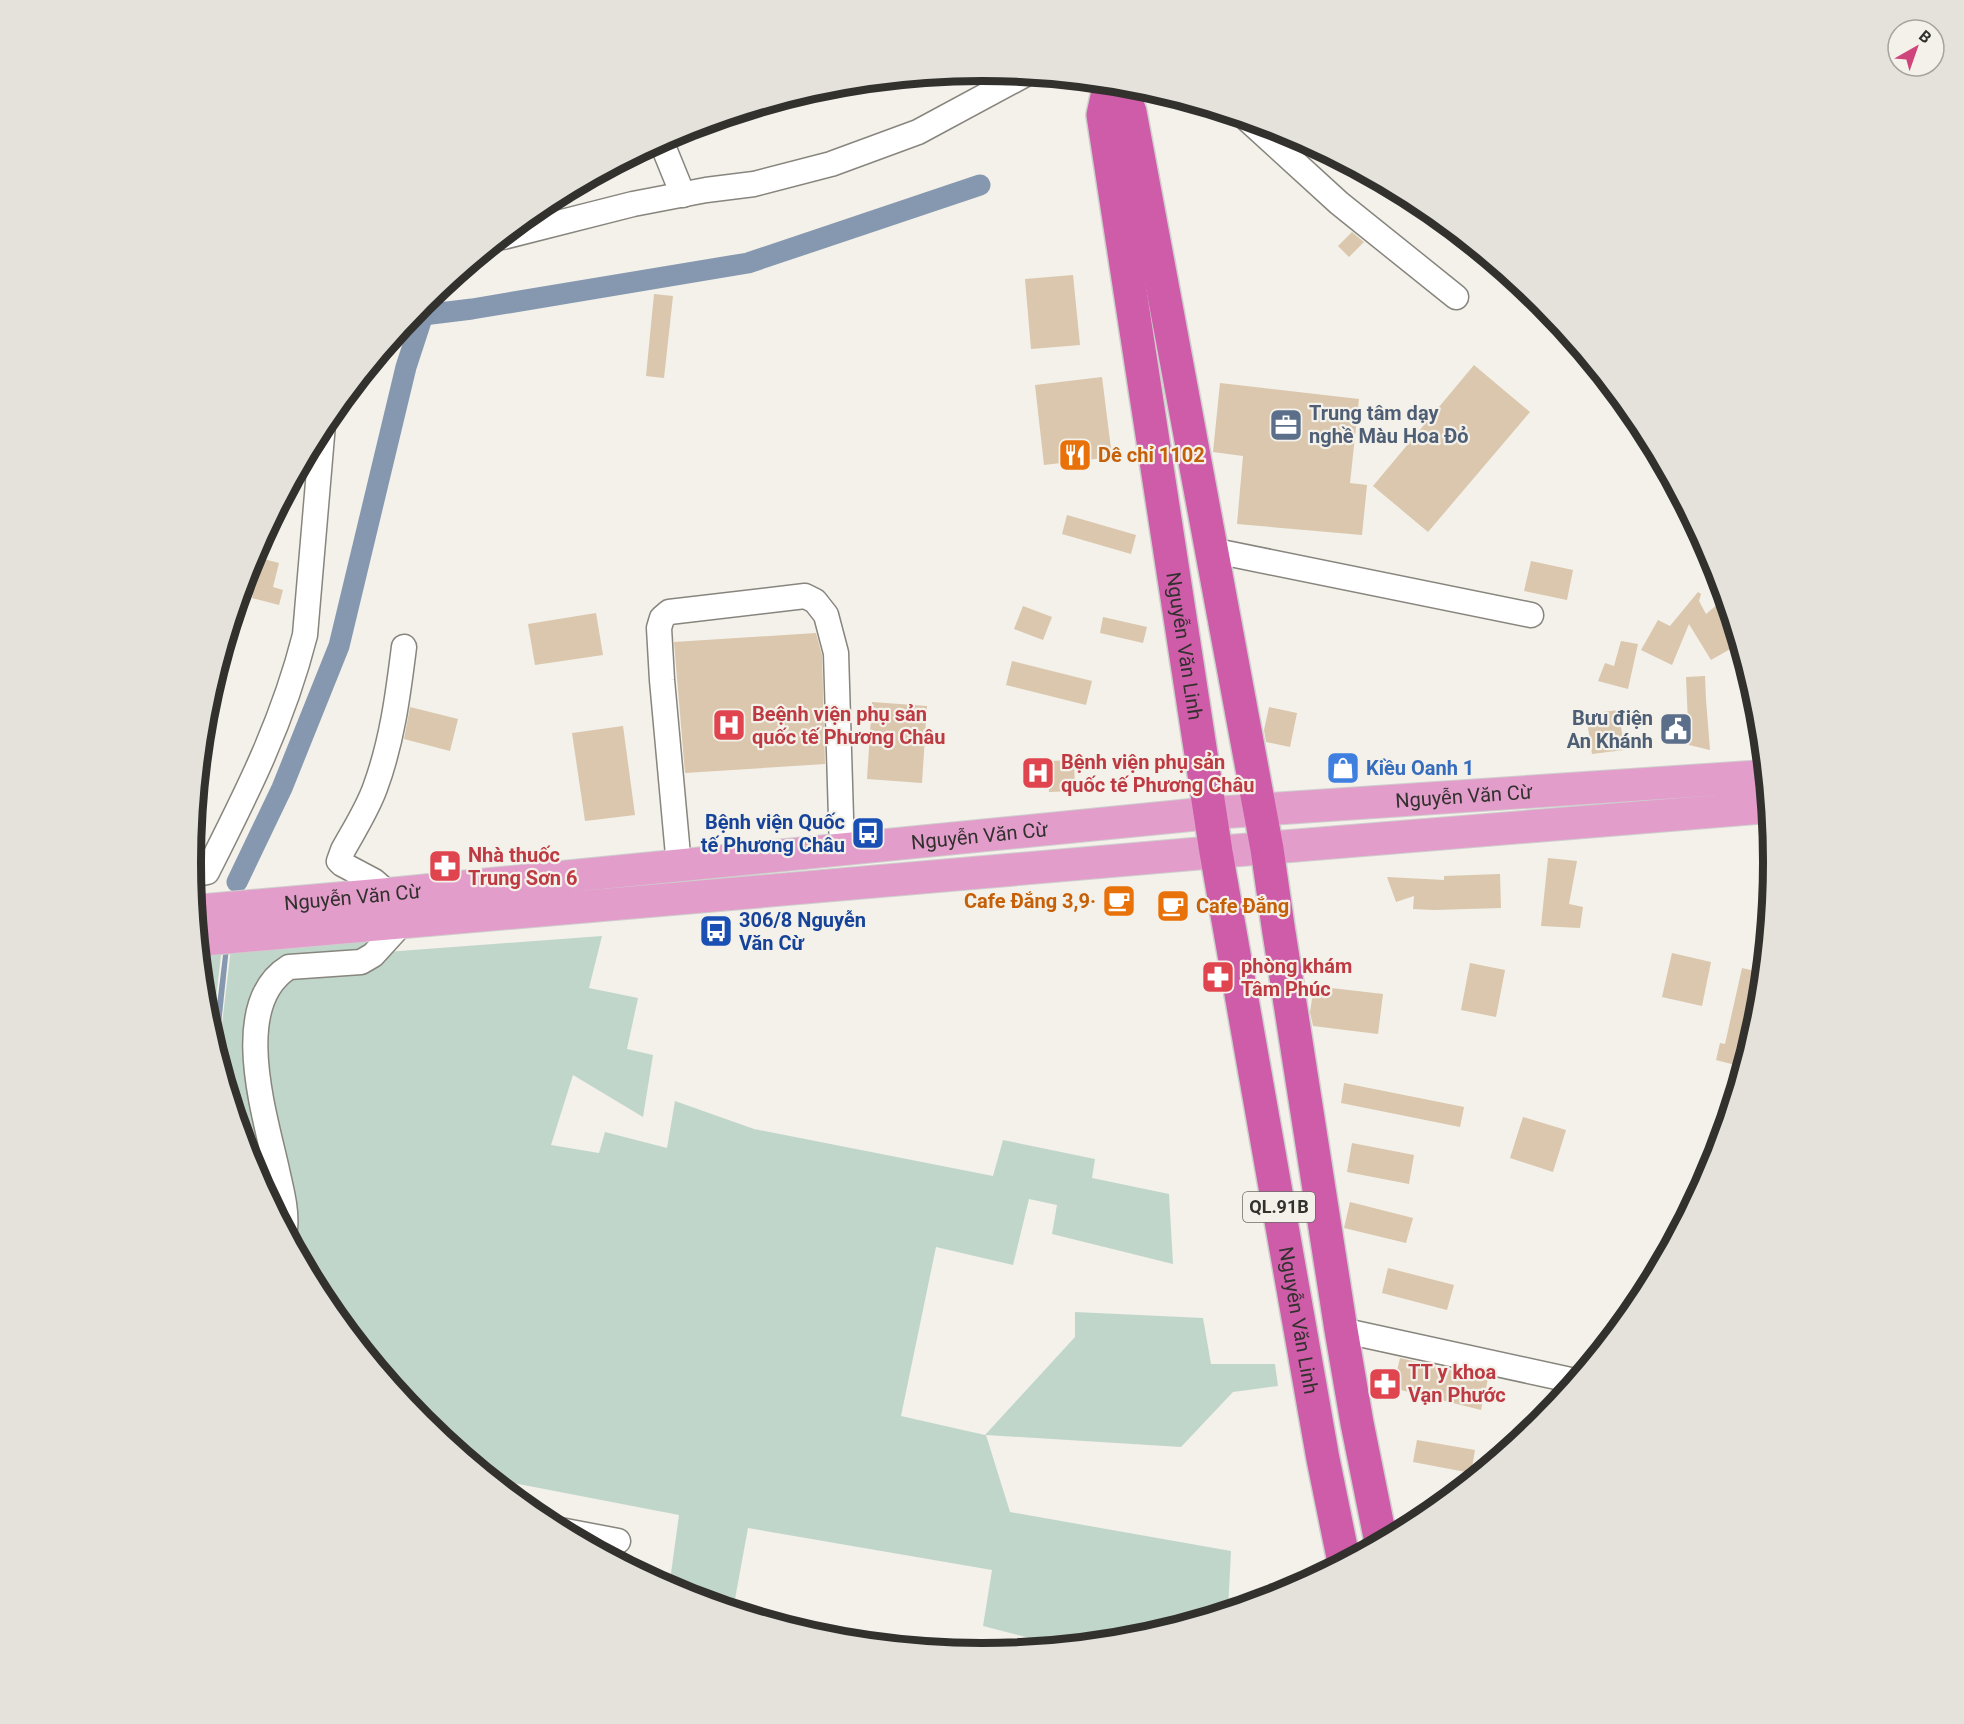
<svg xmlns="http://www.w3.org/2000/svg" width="1964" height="1724" font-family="Roboto,sans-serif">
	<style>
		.green { fill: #c1d6ca }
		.water { fill: #8598b0 }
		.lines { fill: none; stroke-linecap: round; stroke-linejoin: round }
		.stream { stroke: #8598b0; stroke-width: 6 }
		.canal { stroke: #8598b0; stroke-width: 21 }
		.building { fill: #dac7ad }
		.minor-casing { stroke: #87857d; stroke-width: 27 }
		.major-casing { stroke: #cececd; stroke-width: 34 }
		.highway-casing { stroke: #cececd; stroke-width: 36 }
		.minor { stroke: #fff; stroke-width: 24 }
		.major { stroke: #e29dcb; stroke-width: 32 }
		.highway { stroke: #cf5ca9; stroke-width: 33 }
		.labels { text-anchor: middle; stroke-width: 4.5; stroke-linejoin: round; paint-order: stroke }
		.shield { fill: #f3f1e9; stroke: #6c6b66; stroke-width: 1.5 }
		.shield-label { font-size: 18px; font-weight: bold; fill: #32312e }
		.service-label { font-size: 20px; font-weight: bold; fill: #4e5e75; stroke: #f3f1e9; text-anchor: start }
		.food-label { font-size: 20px; font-weight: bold; fill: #c56008; stroke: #f3f1e9; text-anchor: start }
		.street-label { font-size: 20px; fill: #32312e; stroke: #f3f1e9 }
		.health-label { font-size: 20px; font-weight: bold; fill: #be3a42; stroke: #f3f1e9; text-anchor: start }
		.shop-label { font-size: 20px; font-weight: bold; fill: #366cbe; stroke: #f3f1e9; text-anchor: start }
		.transit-label { font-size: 20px; font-weight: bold; fill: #164399; stroke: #f3f1e9; text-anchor: end }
		.rim { fill: none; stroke: #32312e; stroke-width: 8 }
	</style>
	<rect width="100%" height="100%" fill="#f3f1e9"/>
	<g class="green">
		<path d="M379,935L364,952L284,963L251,1021L278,1216L251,1165L229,1094L221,1033L231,948Z"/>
		<path d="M602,936L589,988L638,998L627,1049L653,1055L643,1117L573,1075L551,1145L599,1153L605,1132L667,1148L675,1101L754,1129L993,1176L1003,1140L1095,1159L1092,1178L1169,1194L1173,1264L1052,1234L1057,1205L1029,1199L1013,1265L936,1247L901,1416L985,1435L1075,1337V1312L1203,1318L1211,1364H1275L1278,1386L1233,1392L1181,1447L986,1435L1010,1512L1231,1551L1228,1610L1136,1638L1060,1646L983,1626L992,1570L748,1528L733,1610L679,1593L669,1588L679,1515L492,1479L422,1421L324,1301L290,1239L263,1061L274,993L291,974L374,970L386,952Z"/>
		<path d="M222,947L212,1032V1038L206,1016L199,949Z"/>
	</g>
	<path class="water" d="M224,947H229L220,1035L226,1085L216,1050L214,1030Z"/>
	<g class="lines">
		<path class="stream" d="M234,899L237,882"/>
		<g class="canal">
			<path d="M423,315L472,309L748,263L980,185"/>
			<path d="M237,882L282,788L339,646L406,367L423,315L419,306"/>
		</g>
	</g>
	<g class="building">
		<path d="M1352,232L1364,242L1349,257L1338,246Z"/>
		<path d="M1073,275L1080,345L1031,349L1025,279Z"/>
		<path d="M654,294L673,296L664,378L646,376Z"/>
		<path d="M1474,365L1530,412L1428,532L1373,486Z"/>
		<path d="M1102,377L1112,457L1044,465L1035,385Z"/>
		<path d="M1220,383L1359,399L1350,483L1367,485L1362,535L1237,524L1243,456L1213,452Z"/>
		<path d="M1067,515L1136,535L1131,554L1062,534Z"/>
		<path d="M252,556L279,563L273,587L283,590L279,605L252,598L253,595L241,592Z"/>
		<path d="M1531,561L1573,570L1567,600L1524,591Z"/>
		<path d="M1698,592L1701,594L1699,601L1706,614L1725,598L1739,644L1711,660L1689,624L1672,665L1641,650L1658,620L1670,626Z"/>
		<path d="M1023,606L1052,617L1043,640L1014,629Z"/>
		<path d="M596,613L603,655L535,665L528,624Z"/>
		<path d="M1103,617L1147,627L1143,643L1100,633Z"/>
		<path d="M816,633L822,655L825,764L685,773L674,642Z"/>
		<path d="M1621,641L1638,644L1628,689L1598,681L1605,663L1614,666Z"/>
		<path d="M1012,661L1092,681L1086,705L1006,685Z"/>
		<path d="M1705,676L1706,700L1710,750L1689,745L1686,677Z"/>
		<path d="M872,702L927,706L922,783L867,779Z"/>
		<path d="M410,707L458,719L450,751L404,739Z"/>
		<path d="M1269,707L1297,713L1290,747L1266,742L1264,730Z"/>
		<path d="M1619,710L1624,750L1592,754L1586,714Z"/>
		<path d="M623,726L635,815L585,821L572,733Z"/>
		<path d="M1074,760L1075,791L1049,792L1048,761Z"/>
		<path d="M1548,858L1577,861L1569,904L1583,907L1580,928L1541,926Z"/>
		<path d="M1500,874L1501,908L1434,910L1413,909L1414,896L1396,902L1387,877L1444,880V876Z"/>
		<path d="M1672,953L1711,962L1702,1006L1662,997Z"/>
		<path d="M1470,963L1505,970L1496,1017L1461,1010Z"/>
		<path d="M1742,968L1763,973L1758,1017L1743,1067L1716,1060L1720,1043L1725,1044Z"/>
		<path d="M1314,986L1383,994L1378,1034L1313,1026L1310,1012Z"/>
		<path d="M1344,1083L1464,1107L1460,1127L1341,1103Z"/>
		<path d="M1523,1117L1566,1130L1553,1172L1510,1158Z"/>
		<path d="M1352,1143L1414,1155L1409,1184L1347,1172Z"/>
		<path d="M1350,1202L1413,1218L1406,1243L1344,1228Z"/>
		<path d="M1388,1268L1454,1285L1447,1310L1382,1293Z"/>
		<path d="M1400,1358L1488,1379L1481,1410L1393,1388Z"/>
		<path d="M1417,1440L1475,1450L1471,1473L1413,1462Z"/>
	</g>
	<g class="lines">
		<defs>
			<g id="minor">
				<path d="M1247,119L1339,203L1456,297"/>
				<path d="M661,141L683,195"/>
				<path d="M503,237L633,204L706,190L754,184L831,164L918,132L1024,75"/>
				<path d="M1211,550L1531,615"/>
				<path d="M679,866L662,680L659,628L662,618L669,612L805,596L815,601L826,615L836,653L842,850"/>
				<path d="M192,875L207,872C247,793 283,722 305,635L323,424"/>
				<path d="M389,894L374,881L342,864L339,861L343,850C354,830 367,810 375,788C392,742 398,695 404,647"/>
				<path d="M285,1229C287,1209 281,1189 277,1170C265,1115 229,1004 289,967L361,962L373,955L404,921"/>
				<path d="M1341,1330L1575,1381"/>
				<path d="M560,1530L618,1541"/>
			</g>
			<g id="major">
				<path id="s1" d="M195,911L389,894L1211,813L1765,776"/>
				<path d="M198,940L1216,852L1768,807"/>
			</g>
			<g id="highway">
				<path id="s2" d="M1110,83L1103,115L1216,852L1323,1459L1344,1562"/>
				<path d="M1119,84L1130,112L1267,849L1278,926L1341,1330L1357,1423L1381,1542"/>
			</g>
		</defs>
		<use href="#minor" class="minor-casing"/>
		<use href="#major" class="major-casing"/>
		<use href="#highway" class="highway-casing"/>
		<use href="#minor" class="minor"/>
		<use href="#major" class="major"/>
		<use href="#highway" class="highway"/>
	</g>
	<defs>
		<symbol id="office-square" viewBox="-11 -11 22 22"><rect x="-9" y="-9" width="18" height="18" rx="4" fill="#5c6f8a" stroke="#f3f1e9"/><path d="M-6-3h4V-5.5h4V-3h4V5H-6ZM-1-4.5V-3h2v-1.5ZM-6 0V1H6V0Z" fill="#fff"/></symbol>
		<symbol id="restaurant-square" viewBox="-11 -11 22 22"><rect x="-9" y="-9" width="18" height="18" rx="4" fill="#e8710a" stroke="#f3f1e9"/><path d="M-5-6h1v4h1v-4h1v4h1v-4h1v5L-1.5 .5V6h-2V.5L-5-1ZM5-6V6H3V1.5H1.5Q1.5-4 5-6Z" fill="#fff"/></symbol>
		<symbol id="hospital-square" viewBox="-11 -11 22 22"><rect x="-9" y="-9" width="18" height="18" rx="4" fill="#e0444e" stroke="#f3f1e9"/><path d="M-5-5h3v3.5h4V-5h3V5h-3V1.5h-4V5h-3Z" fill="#fff"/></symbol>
		<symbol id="civic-square" viewBox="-11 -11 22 22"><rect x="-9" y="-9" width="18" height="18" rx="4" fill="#5c6f8a" stroke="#f3f1e9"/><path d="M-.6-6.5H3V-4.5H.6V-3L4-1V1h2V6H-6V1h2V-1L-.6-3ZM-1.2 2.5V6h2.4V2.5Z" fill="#fff"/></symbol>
		<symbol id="shop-square" viewBox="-11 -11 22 22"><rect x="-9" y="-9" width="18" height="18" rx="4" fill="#3f7fe0" stroke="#f3f1e9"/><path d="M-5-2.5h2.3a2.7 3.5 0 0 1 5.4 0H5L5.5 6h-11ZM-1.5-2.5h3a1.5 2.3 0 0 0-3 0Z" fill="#fff"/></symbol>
		<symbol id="bus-square" viewBox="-11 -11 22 22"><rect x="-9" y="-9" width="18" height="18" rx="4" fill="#1a4fb4" stroke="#f3f1e9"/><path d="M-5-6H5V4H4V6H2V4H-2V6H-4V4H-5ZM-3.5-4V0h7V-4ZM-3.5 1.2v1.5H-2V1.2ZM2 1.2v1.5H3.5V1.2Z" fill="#fff"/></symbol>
		<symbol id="pharmacy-square" viewBox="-11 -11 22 22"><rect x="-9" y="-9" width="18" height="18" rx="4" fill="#e0444e" stroke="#f3f1e9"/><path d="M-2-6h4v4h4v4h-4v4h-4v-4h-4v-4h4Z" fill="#fff"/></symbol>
		<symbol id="cafe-square" viewBox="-11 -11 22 22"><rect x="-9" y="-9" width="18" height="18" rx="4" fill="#e8710a" stroke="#f3f1e9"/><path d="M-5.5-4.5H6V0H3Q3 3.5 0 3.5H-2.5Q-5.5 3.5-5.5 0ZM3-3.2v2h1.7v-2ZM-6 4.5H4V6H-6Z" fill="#fff"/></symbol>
	</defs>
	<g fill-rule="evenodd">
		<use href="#office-square" x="1267" y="406" width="38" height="38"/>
		<use href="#restaurant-square" x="1056" y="436" width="38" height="38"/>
		<use href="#hospital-square" x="710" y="706" width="38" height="38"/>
		<use href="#civic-square" x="1657" y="710" width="38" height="38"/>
		<use href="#shop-square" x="1324" y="749" width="38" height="38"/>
		<use href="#hospital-square" x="1019" y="754" width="38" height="38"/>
		<use href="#bus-square" x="849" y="814" width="38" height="38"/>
		<use href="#pharmacy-square" x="426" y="847" width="38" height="38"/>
		<use href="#cafe-square" x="1100" y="882" width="38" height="38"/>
		<use href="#cafe-square" x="1154" y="887" width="38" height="38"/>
		<use href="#bus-square" x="697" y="912" width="38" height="38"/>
		<use href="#pharmacy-square" x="1199" y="958" width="38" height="38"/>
		<use href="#pharmacy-square" x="1366" y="1365" width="38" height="38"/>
	</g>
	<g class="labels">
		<rect class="shield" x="1243" y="1192" width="72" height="30" rx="4.5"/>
		<g class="shield-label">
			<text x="1279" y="1213">QL.91B</text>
		</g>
		<g class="service-label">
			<text x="1309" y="420">Trung tâm dạy<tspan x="1309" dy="23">nghề Màu Hoa Đỏ</tspan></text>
			<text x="1653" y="725" text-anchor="end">Bưu điện<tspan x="1653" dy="23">An Khánh</tspan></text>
		</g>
		<g class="food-label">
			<text x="1098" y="462">Dê chỉ 1102</text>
			<text x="1096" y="908" text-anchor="end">Cafe Đắng 3,9·</text>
			<text x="1196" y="913">Cafe Đắng</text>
		</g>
		<g class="street-label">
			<text dy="7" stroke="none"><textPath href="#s2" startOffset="570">Nguyễn Văn Linh</textPath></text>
			<text dy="7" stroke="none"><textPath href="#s1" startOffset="1274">Nguyễn Văn Cừ</textPath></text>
			<text dy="7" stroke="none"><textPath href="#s1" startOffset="788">Nguyễn Văn Cừ</textPath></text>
			<text dy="7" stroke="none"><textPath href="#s1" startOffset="158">Nguyễn Văn Cừ</textPath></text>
			<text dy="7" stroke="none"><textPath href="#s2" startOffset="1254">Nguyễn Văn Linh</textPath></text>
		</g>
		<g class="health-label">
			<text x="752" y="721">Beệnh viện phụ sản<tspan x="752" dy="23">quốc tế Phương Châu</tspan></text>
			<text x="1061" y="769">Bệnh viện phụ sản<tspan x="1061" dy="23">quốc tế Phương Châu</tspan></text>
			<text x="468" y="862">Nhà thuốc<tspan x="468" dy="23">Trung Sơn 6</tspan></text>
			<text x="1241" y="973">phòng khám<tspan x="1241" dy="23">Tâm Phúc</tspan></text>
			<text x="1408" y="1379">TT y khoa<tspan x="1408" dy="23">Vạn Phước</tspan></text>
		</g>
		<g class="shop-label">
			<text x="1366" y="775">Kiều Oanh 1</text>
		</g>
		<g class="transit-label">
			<text x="845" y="829">Bệnh viện Quốc<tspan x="845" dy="23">tế Phương Châu</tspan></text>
			<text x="739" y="927" text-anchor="start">306/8 Nguyễn<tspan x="739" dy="23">Văn Cừ</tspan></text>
		</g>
	</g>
	<path d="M0 0H1964V1724H0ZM201 862a781 781 0 1 1 1562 0a781 781 0 1 1-1562 0Z" fill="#e4e2da" fill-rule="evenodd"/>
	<path class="rim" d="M201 862a781 781 0 1 1 1562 0a781 781 0 1 1-1562 0Z"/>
	<g transform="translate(1916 48) rotate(40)"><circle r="28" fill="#f3f1e9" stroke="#a6a49e" stroke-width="1.5"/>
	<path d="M0-4.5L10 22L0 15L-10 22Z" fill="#cf447a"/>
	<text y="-9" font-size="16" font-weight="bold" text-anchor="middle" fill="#32312e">B</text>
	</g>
</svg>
